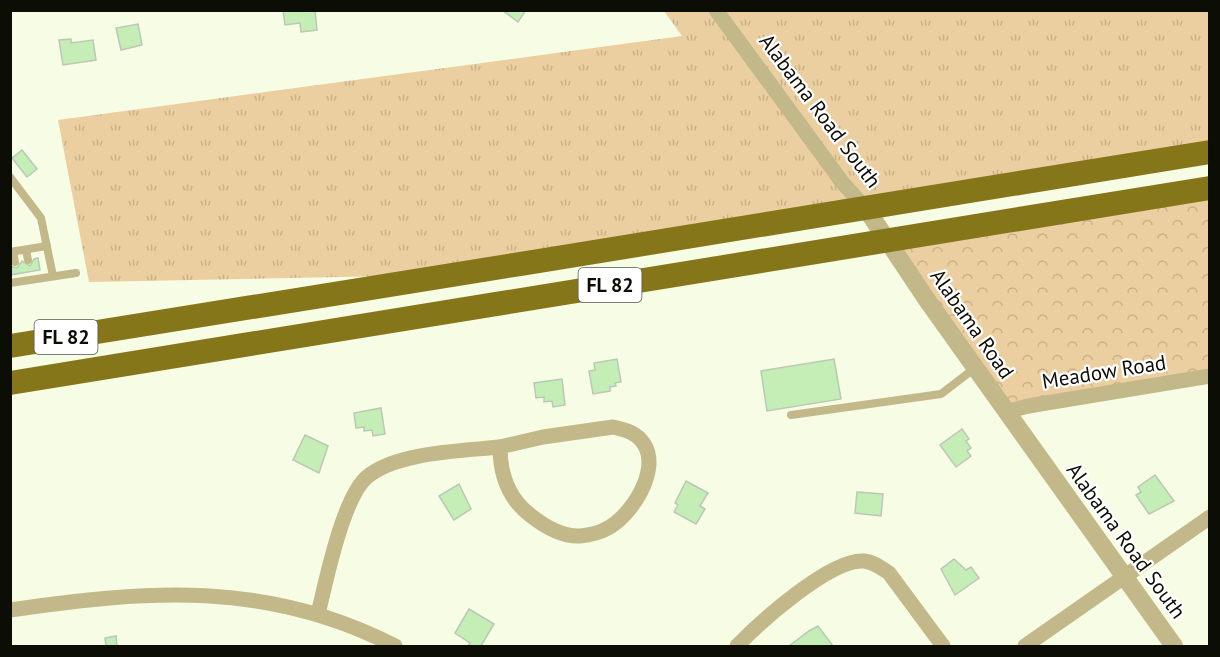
<svg xmlns="http://www.w3.org/2000/svg" width="1220" height="657" font-family="'PT Sans',sans-serif">
	<style>
		.grass { fill: url(#grass-tufts) }
		.forest { fill: url(#forest-crowns) }
		.building { fill: #c5edb6; stroke: #bac9b5; stroke-width: 1.5 }
		.lines { fill: none; stroke-linecap: round; stroke-linejoin: round }
		.service { stroke: #c2b889; stroke-width: 8 }
		.minor { stroke: #c2b889; stroke-width: 15 }
		.tertiary { stroke: #c2b889; stroke-width: 18 }
		.trunk { stroke: #86761a; stroke-width: 24 }
		.labels { text-anchor: middle; stroke-width: 4.5; stroke-linejoin: round; paint-order: stroke }
		.shield { fill: #fff; stroke: #555651; stroke-width: 1.5 }
		.shield-label { font-size: 20px; font-weight: bold; fill: #0c0e06 }
		.street-label { font-size: 21px; fill: #0c0e06; stroke: #fff }
	</style>
	<defs>
		<pattern id="grass-tufts" width="24" height="20" patternUnits="userSpaceOnUse" patternTransform="scale(1.5)"><rect width="24" height="20" fill="#eccfa0"/><path d="M3 7l-1-3M5 7V3M7 7l1-3M15 17l-1-3M17 17v-4M19 17l1-3" fill="none" stroke="#c9b188"/></pattern>
		<pattern id="forest-crowns" width="20" height="18" patternUnits="userSpaceOnUse" patternTransform="scale(1.5)"><rect width="20" height="18" fill="#eccfa0"/><path d="M2 6a3 3 0 1 1 6 0M12 15a3 3 0 1 1 6 0" fill="none" stroke="#c9b188"/></pattern>
	</defs>
	<rect width="100%" height="100%" fill="#f7fce4"/>
	<path class="grass" d="M664,11H1209V144L388,276L89,282L58,120L682,36Z"/>
	<path class="forest" d="M1209,196V378L1017,416L899,246Z"/>
	<g class="building">
		<path d="M283,10H315L317,30L301,32L300,23L285,25Z"/>
		<path d="M502,10H526L518,22Z"/>
		<path d="M138,24L142,45L121,50L116,28Z"/>
		<path d="M71,39V43L93,40L96,60L63,65L59,40Z"/>
		<path d="M22,150L37,169L27,177L12,158Z"/>
		<path d="M38,258L40,270L10,275V266L17,268L22,261L30,266L34,259Z"/>
		<path d="M617,359L621,382L615,383L616,386L610,387V391L593,394L589,371L595,370L594,363Z"/>
		<path d="M834,359L841,399L767,411L761,371Z"/>
		<path d="M562,379L565,405L553,407L552,401L544,402V397L536,398L534,383Z"/>
		<path d="M381,408L385,434L373,436L372,430L364,431V427L356,428L354,413Z"/>
		<path d="M962,429L969,439L966,441L971,448L967,451L971,456L956,467L940,445Z"/>
		<path d="M305,435L328,446L319,473L293,460Z"/>
		<path d="M1155,475L1174,501L1149,514L1136,495L1141,492L1138,487Z"/>
		<path d="M686,481L708,493L700,506L705,509L696,524L674,512L678,505L675,503Z"/>
		<path d="M459,484L471,509L454,520L439,496Z"/>
		<path d="M857,492L883,494L881,516L855,513Z"/>
		<path d="M954,559L966,570L971,567L979,578L955,595L941,569Z"/>
		<path d="M469,609L494,624L481,646H468L470,643L455,633Z"/>
		<path d="M818,626L833,646H789L809,631Z"/>
		<path d="M116,636L117,646H106L105,638Z"/>
	</g>
	<g class="lines">
		<g class="service">
			<path d="M10,177L41,218L53,276"/>
			<path d="M26,250L28,260"/>
			<path d="M10,252L47,246"/>
			<path d="M13,252L15,262"/>
			<path d="M10,283L76,273"/>
			<path d="M791,415L941,394L975,368"/>
		</g>
		<g class="minor">
			<path d="M716,10L842,182L867,210"/>
			<path d="M1006,412L1028,406L1210,376"/>
			<path d="M613,427C625,430 636,432 644,444C661,470 631,517 606,529C599,533 589,535 580,536C562,537 544,526 530,515C508,498 500,474 500,447L543,437Z"/>
			<path d="M10,610C147,590 267,580 395,646"/>
			<path d="M318,614C326,581 343,497 367,477C396,452 463,451 500,447"/>
			<path d="M737,646C759,623 831,558 864,561C874,562 881,568 889,573L943,646"/>
			<path d="M1025,646L1210,517"/>
		</g>
		<path class="tertiary" d="M867,210L927,300L1174,646"/>
		<g class="trunk">
			<path d="M10,346C410,280 810,220 1210,152"/>
			<path d="M10,383L1210,188"/>
		</g>
	</g>
	<g class="labels">
		<g class="shield">
			<rect x="578.5" y="268" width="63" height="34" rx="4.5"/>
			<rect x="34.5" y="320" width="63" height="34" rx="4.5"/>
		</g>
		<g class="shield-label">
			<text x="610" y="292">FL 82</text>
			<text x="66" y="344">FL 82</text>
		</g>
		<g class="street-label">
			<text transform="translate(820 111) rotate(53)" y="7">Alabama Road South</text>
			<text transform="translate(972 324) rotate(55)" y="7">Alabama Road</text>
			<text transform="translate(1104 372) rotate(-9)" y="7">Meadow Road</text>
			<text transform="translate(1126 541) rotate(54)" y="7">Alabama Road South</text>
		</g>
	</g>
	<rect width="1220" height="657" fill="none" stroke="#0c0e06" stroke-width="24"/>
</svg>
